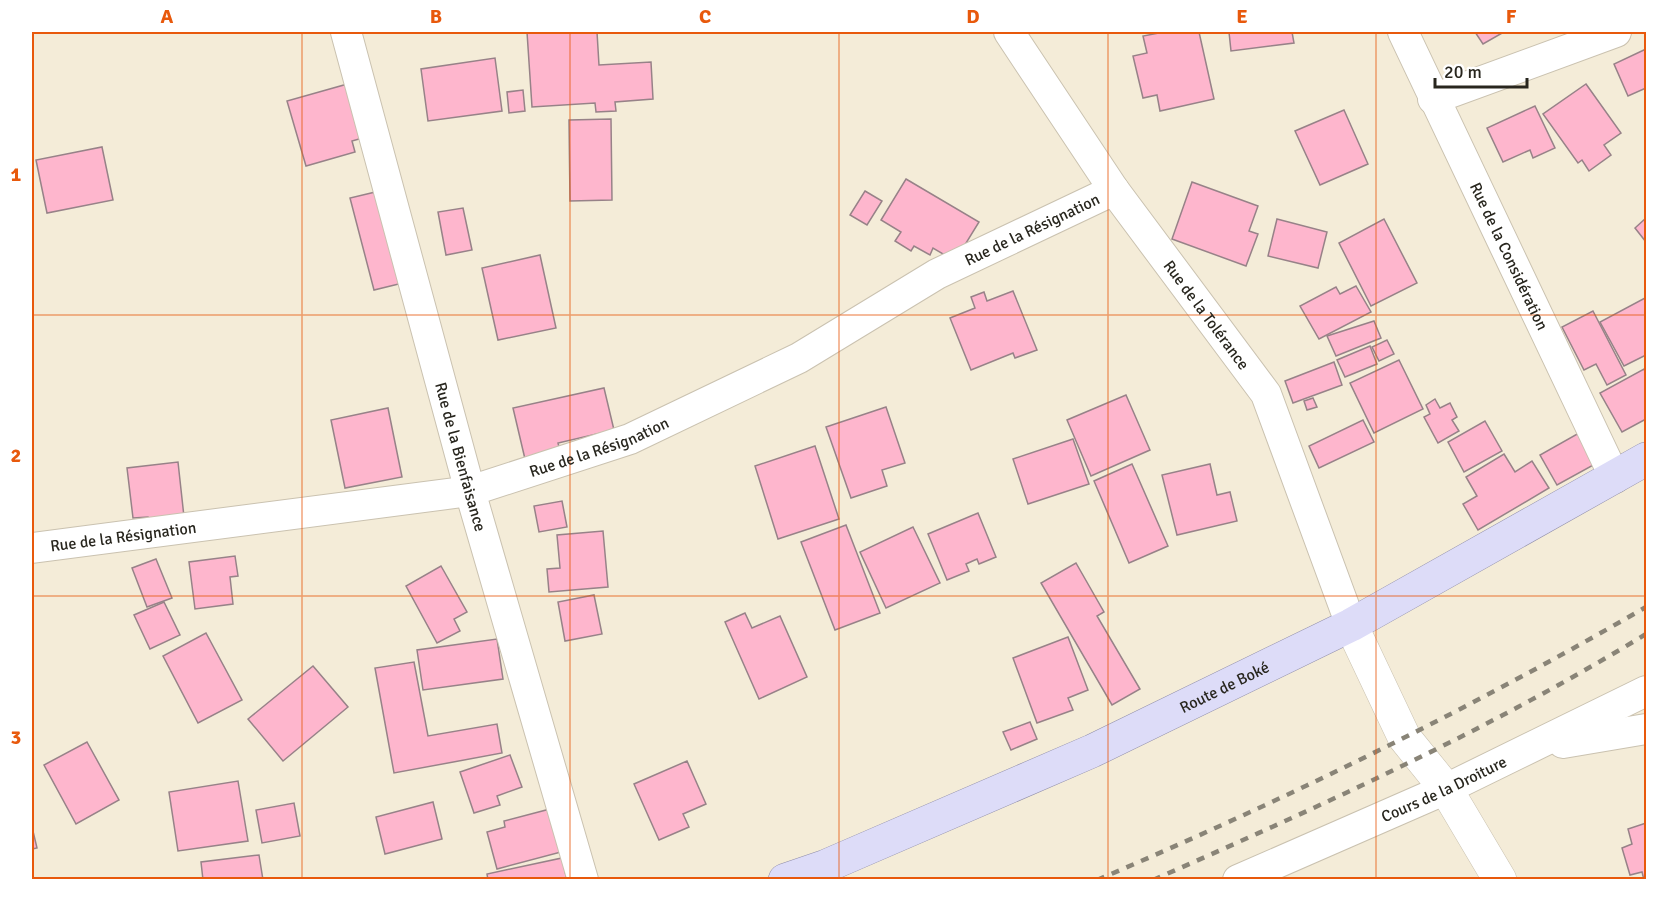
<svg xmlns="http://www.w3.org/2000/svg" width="1678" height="911" font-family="Signika,sans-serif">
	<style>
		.building { fill: #feb6cd; stroke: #978288; stroke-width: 1.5 }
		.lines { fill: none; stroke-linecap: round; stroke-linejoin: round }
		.street-casing { stroke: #cac2b0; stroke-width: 32 }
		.secondary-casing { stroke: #cac2b0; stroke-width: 34 }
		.primary-casing { stroke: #8f8da9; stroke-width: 34 }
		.street { stroke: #fff; stroke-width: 30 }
		.secondary { stroke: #fff; stroke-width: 33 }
		.primary { stroke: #dddcf8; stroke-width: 33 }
		.rail { stroke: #898477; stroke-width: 4.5; stroke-dasharray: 8 8; stroke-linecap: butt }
		.grid { fill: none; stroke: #e8590c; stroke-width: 1.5; stroke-opacity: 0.55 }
		.labels { text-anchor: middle; stroke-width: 6; stroke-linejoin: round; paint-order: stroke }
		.street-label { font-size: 16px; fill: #28261e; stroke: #fff }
		.neatline { fill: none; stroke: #e8590c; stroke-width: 2 }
		.grid-label { font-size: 20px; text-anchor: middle; font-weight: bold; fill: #e8590c }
	</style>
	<rect width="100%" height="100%" fill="#f4ecd8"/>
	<g class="building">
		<path d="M527,32H597L599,65L651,62L653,99L615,102L616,111L596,112L595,103L532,107Z"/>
		<path d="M1164,32H1199L1214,99L1160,111L1157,95L1143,98L1133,56L1147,53L1143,36Z"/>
		<path d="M1229,32H1292L1294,43L1231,51Z"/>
		<path d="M1475,32H1504L1483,44Z"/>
		<path d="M1646,49V88L1628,96L1614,64Z"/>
		<path d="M495,58L502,111L428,121L421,69Z"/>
		<path d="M351,83L366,137L352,141L355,152L306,166L287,101Z"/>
		<path d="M1586,84L1621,133L1604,145L1611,155L1589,171L1582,160L1578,163L1543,114Z"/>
		<path d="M523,90L525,111L509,113L507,92Z"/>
		<path d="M1535,106L1555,148L1533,158L1530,150L1503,162L1487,128Z"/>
		<path d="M1344,110L1368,164L1320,185L1295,131Z"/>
		<path d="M611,119L612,200L570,201L569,120Z"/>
		<path d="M102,147L113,200L47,213L36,160Z"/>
		<path d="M906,179L979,222L955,261L933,248L930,255L914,246L911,251L895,241L901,232L881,220Z"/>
		<path d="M1192,182L1258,206L1249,231L1258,234L1246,266L1172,239Z"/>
		<path d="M388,189L411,281L374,290L350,198Z"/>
		<path d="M865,191L882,201L867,225L850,215Z"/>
		<path d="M463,208L472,250L446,255L438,212Z"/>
		<path d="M1646,218V242L1635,228Z"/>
		<path d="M1277,219L1327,232L1318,268L1268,256Z"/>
		<path d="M1384,219L1417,283L1371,306L1339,243Z"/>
		<path d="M540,255L556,328L498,340L482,268Z"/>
		<path d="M1356,286L1371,312L1319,339L1300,306L1336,287L1340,294Z"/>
		<path d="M1013,291L1037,350L1015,358L1013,353L971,370L950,318L975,308L971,297L984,292L987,301Z"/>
		<path d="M1645,298L1646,355L1624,366L1600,322Z"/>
		<path d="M1593,311L1626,375L1607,385L1596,364L1584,370L1562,327Z"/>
		<path d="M1374,321L1381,338L1336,356L1327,336Z"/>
		<path d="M1387,340L1394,354L1379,361L1372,347Z"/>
		<path d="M1370,346L1377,364L1345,377L1337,360Z"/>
		<path d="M1399,360L1423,409L1374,433L1350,383Z"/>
		<path d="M1334,362L1342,385L1293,403L1285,381Z"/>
		<path d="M1644,369L1646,374V419L1622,432L1600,393Z"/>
		<path d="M604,388L614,430L558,443L560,451L525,459L513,408Z"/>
		<path d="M1126,395L1150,450L1091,476L1067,420Z"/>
		<path d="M1313,398L1317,407L1307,410L1304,401Z"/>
		<path d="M1435,399L1440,408L1450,403L1457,417L1452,420L1459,431L1438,443L1424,417L1430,414L1426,405Z"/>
		<path d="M886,407L905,463L882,470L887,486L851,498L826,427Z"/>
		<path d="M388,408L402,477L345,488L331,420Z"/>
		<path d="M1363,420L1374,442L1319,468L1309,446Z"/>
		<path d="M1485,421L1502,451L1464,472L1448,442Z"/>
		<path d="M1579,433L1597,463L1557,485L1540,455Z"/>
		<path d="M1073,439L1089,484L1028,504L1013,459Z"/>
		<path d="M815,446L839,519L778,539L755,466Z"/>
		<path d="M1504,454L1515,472L1532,461L1549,488L1478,530L1463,504L1477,496L1466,477Z"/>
		<path d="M178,462L185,526L149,529L148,517L133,518L127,468Z"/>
		<path d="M1132,464L1168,546L1129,563L1094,481Z"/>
		<path d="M1210,464L1217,495L1230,492L1237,521L1177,535L1162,475Z"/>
		<path d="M562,501L567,527L539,532L534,506Z"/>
		<path d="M978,513L996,557L979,564L977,559L966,564L969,571L947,580L928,534Z"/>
		<path d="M846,525L880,613L835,630L801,542Z"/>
		<path d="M913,527L940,583L886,608L860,552Z"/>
		<path d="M603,531L608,587L549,592L547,569L560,568L557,535Z"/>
		<path d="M235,556L238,576L230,577L233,604L195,609L189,562Z"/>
		<path d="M156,559L172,598L147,607L132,568Z"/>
		<path d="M1076,563L1104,612L1097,616L1140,689L1112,705L1041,583Z"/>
		<path d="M441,566L467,612L454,619L460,631L437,643L406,586Z"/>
		<path d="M594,595L602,634L565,641L558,602Z"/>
		<path d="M164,602L180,635L150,649L134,615Z"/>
		<path d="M745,613L752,628L780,616L807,677L759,699L725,622Z"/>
		<path d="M206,633L242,700L198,723L163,656Z"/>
		<path d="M1068,637L1088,690L1068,698L1073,710L1037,723L1013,658Z"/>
		<path d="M497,639L503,679L423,690L417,650Z"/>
		<path d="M414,662L428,736L497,724L502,753L394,773L375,668Z"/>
		<path d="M313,666L348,707L283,761L248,719Z"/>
		<path d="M1030,722L1037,739L1011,750L1003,732Z"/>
		<path d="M87,742L119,800L76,824L44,765Z"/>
		<path d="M510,755L522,787L497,796L500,805L474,813L460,772Z"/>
		<path d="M687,761L706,804L683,814L689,827L659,840L634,784Z"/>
		<path d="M238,781L248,841L178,851L169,792Z"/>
		<path d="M433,802L442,839L385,854L376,817Z"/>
		<path d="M294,803L300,836L262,843L256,810Z"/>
		<path d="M550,809L561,852L497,869L487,832L505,827L504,821Z"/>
		<path d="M1646,823V880H1644L1642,872L1630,875L1622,848L1632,844L1628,829Z"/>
		<path d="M32,827L37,848L32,849Z"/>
		<path d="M259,855L263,880H203L201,862Z"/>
		<path d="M562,858L567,880H488L487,874Z"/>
	</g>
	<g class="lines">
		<defs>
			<g id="street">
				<path id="s1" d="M346,32L470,491L583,880"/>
				<path id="s2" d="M1009,32L1114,190L1266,394L1351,625"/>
				<path id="s3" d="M1403,32L1615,478"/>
				<path d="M1433,99L1616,32"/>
				<path id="s4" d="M32,548L470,491L630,439L799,358L937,274L1114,190"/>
				<path d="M1563,743L1646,729"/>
				<path id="s5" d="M1238,880L1446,789L1646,691"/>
			</g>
			<path id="secondary" d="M1351,625L1404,737L1446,789L1500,880"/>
			<g id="primary">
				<path id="s6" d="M785,880L826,866L1092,751L1351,625L1646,459"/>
			</g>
		</defs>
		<use href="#street" class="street-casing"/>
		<use href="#secondary" class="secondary-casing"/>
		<use href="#primary" class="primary-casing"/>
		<use href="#street" class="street"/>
		<use href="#secondary" class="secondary"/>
		<use href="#primary" class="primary"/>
		<g class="rail">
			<path d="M1097,880C1285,800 1470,709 1646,607"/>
			<path d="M1153,880C1321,806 1489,730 1646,634"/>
		</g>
	</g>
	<path class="grid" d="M302,32V880M570,32V880M839,32V880M1108,32V880M1376,32V880M32,315H1646M32,596H1646"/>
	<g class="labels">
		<g class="street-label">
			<text dy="6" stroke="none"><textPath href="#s4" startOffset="1064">Rue de la Résignation</textPath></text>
			<text dy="6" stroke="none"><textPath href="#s3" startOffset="248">Rue de la Considération</textPath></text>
			<text dy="6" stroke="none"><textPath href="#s2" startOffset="345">Rue de la Tolérance</textPath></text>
			<text dy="6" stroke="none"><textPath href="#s4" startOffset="578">Rue de la Résignation</textPath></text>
			<text dy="6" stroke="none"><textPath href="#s1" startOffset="440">Rue de la Bienfaisance</textPath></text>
			<text dy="6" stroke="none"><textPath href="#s4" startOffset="92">Rue de la Résignation</textPath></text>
			<text dy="6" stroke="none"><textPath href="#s6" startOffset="480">Route de Boké</textPath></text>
			<text dy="6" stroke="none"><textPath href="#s5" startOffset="225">Cours de la Droiture</textPath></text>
		</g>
	</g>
	<rect width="1678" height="911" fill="none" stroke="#ffffff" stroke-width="66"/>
	<path d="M1435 78v9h92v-9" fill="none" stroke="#28261e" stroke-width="3"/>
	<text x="1444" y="78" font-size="18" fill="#28261e" stroke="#ffffff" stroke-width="4.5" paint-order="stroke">20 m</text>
	<rect x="33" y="33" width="1612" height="845" class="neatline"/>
	<g class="grid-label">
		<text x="167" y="23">A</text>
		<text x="436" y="23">B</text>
		<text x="705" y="23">C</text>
		<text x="973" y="23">D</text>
		<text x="1242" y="23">E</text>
		<text x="1511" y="23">F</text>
		<text x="16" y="181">1</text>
		<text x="16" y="462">2</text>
		<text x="16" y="744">3</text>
	</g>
</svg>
